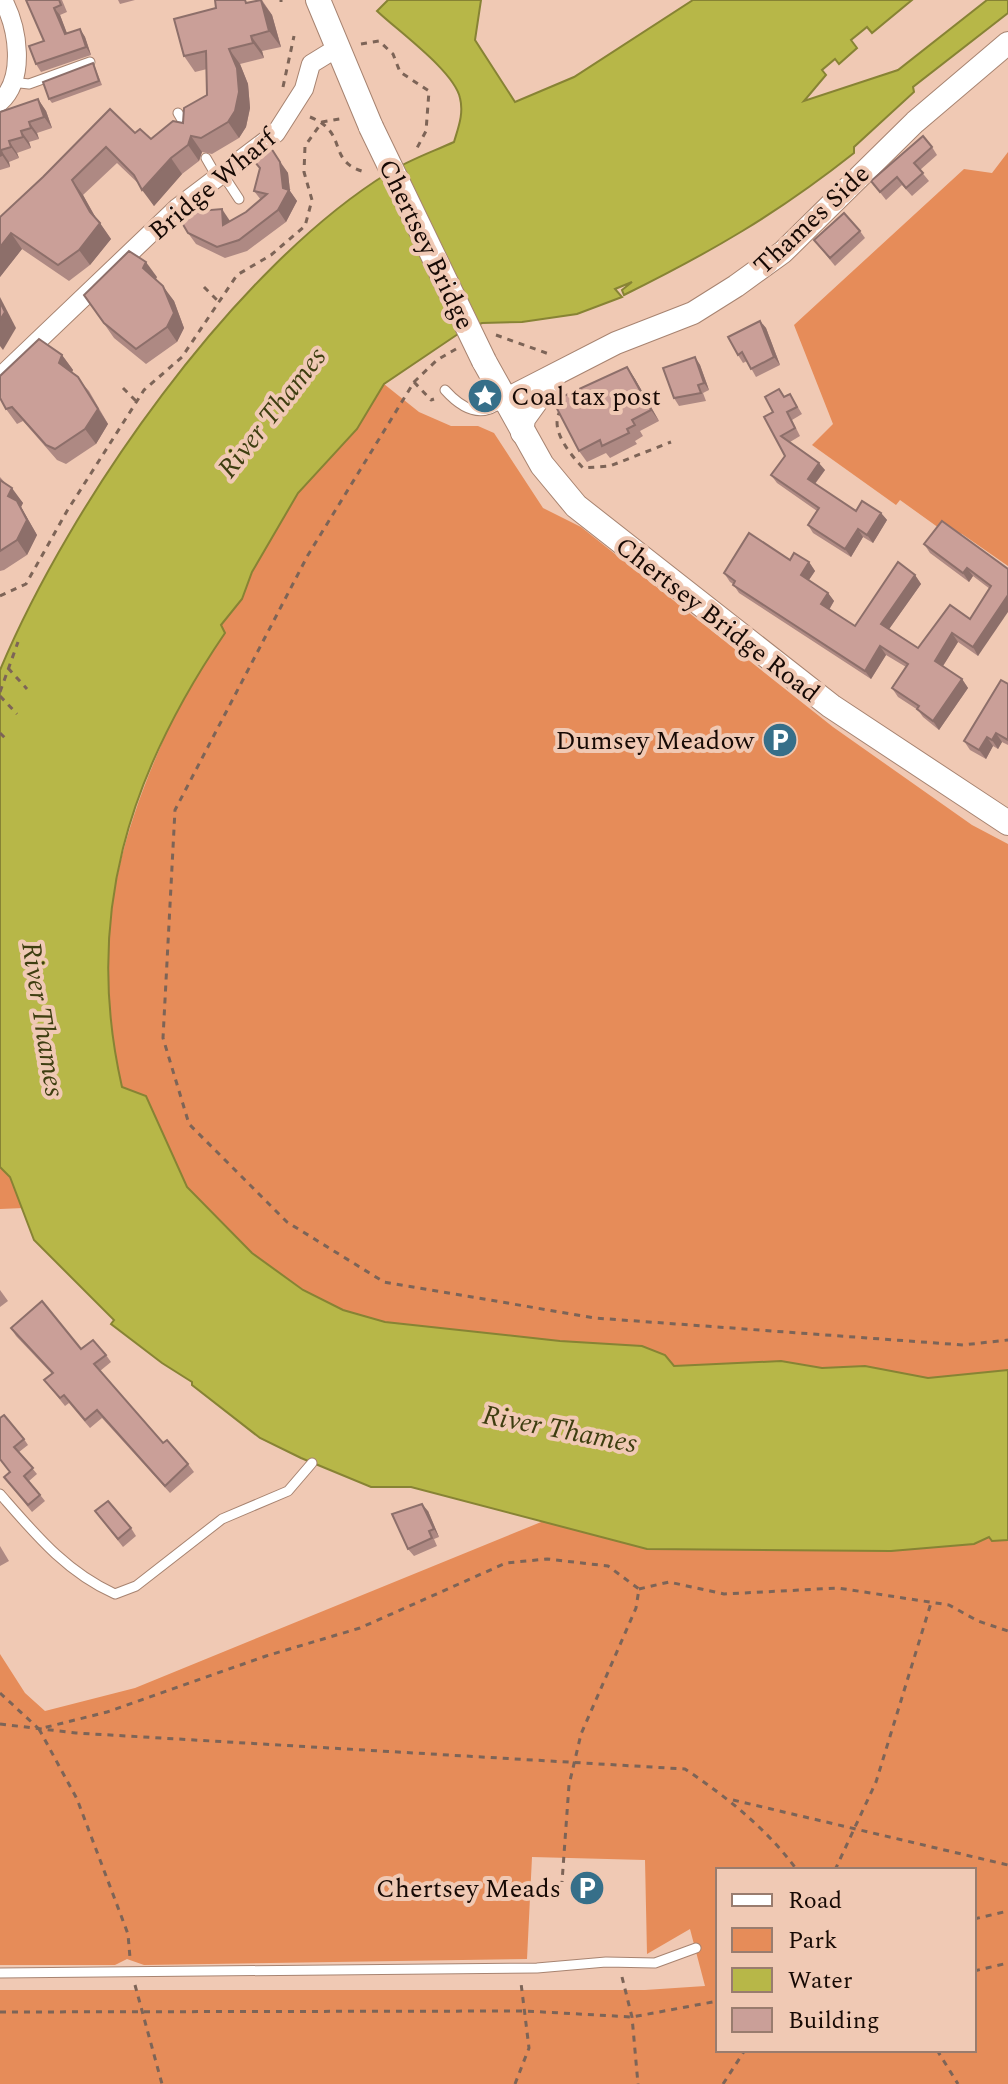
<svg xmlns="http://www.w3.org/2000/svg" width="1008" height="2084" font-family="Spectral,serif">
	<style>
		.green { fill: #e68c59; fill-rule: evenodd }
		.water { fill: #b7b748; stroke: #878334; stroke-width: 2 }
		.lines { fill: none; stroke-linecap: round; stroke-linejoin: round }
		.service-casing { stroke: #a78370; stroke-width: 11 }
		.minor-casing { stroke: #a78370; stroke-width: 20 }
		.tertiary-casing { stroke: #a78370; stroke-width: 24 }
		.secondary-casing { stroke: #a78370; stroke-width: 26 }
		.path { stroke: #7d6457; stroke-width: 3; stroke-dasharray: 6 6; stroke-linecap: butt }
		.service { stroke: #fff; stroke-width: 9 }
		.minor { stroke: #fff; stroke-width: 18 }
		.tertiary { stroke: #fff; stroke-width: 22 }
		.secondary { stroke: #fff; stroke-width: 24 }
		.secondary-bridge-casing { stroke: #a78370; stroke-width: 26; stroke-linecap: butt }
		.secondary-bridge { stroke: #fff; stroke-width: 24 }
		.wall { fill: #ae8983 }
		.shaded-wall { fill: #8d6f6a }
		.building { fill: #ca9f98; stroke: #8d6f6a; stroke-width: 2 }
		.labels { text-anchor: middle; stroke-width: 8; stroke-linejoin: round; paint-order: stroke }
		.street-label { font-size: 26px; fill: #160904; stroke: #f0c9b4 }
		.poi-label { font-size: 26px; fill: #160904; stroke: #f0c9b4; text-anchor: end }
		.water-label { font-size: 28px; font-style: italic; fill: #3e3e10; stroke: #f0c9b4 }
	</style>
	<rect width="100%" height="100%" fill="#f0c9b4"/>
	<g class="green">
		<path d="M1008,152V566L962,534L939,528L900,500L896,505L812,445L833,424L794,325L964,169L992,173Z"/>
		<path d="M384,384L419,412L451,426H478L494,433L543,508L581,527L833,727L972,825L1008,844V1370L928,1378L865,1366L822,1368L781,1361L674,1366L665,1355L642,1346L560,1341L385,1322L343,1310L303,1290L252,1253L187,1187L146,1096L122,1087C94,964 108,870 157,755C166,735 173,712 184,694C196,673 211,653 225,633L221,625L242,599L252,572L298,492L357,429Z"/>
		<path d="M0,1167L10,1177L24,1208L0,1209Z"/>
		<path d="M546,1520L647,1549L1008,1532V2084H0V1990H645L705,1986L690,1929L647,1954L645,1860L532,1857L527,1959L144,1965L127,1959L115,1965H0V1654L25,1693L45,1711L135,1688ZM718,1870H974V2050H718Z"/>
	</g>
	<path class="water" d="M388,0H481L475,40L515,102L574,77L693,0H912L872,33L867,27L851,40L857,48L839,64L835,59L822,70L826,75L804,101L898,70L987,0H1008V13L913,87L914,92L854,147V153C777,214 711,252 624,295L622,290L632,282L615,289L622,297L577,314L522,322L482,323L458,334L384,384L357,429L298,493L252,572L242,599L221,625L225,633C129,774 83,916 122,1087L146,1096L187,1187L252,1253L303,1290L343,1310L385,1322L560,1341L642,1346L665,1355L674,1366L781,1361L822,1368L865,1366L928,1378L1008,1370V1540L992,1541L989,1537L974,1544L891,1551L647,1549L411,1487H371L301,1458L260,1438L192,1385V1382L162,1363L111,1324L114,1320L34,1240L10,1177L0,1167V670C70,503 233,269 388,173C409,160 432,152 454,142C458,128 464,114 460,98C454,71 398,31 377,11Z"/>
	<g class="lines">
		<defs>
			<g id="service">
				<path d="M11,82L29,84L90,62"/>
				<path d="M178,113L188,130"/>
				<path d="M206,158L217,177"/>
				<path d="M222,173L239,199"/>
				<path d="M445,390C463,410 482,419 503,401"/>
				<path d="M0,1494C35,1534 66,1572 115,1594L136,1586L222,1519L288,1491L312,1463"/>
				<path d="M0,1973L537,1968L606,1962L655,1963L696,1948"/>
			</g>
			<g id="minor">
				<path d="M0,102C26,78 18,28 3,0"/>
				<path d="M0,377L177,208L276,133L304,89L311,64L337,48"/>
			</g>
			<g id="tertiary">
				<path d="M503,401L616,343L693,313L736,286L783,252L915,122L1008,43"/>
				<path d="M522,433L524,419L555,376"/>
			</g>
			<g id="secondary">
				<path d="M318,0L371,127"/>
				<path d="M484,361L542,465L576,506L831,706L1008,823"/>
			</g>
		</defs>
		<use href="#service" class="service-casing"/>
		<use href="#minor" class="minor-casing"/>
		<use href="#tertiary" class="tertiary-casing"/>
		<use href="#secondary" class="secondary-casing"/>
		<g class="path">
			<path d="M281,0V2"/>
			<path d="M361,44L379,41L393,54L400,72L429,91L426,131L417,148"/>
			<path d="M283,87L294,36"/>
			<path d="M310,117C350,133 325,161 365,172"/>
			<path d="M204,287L218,301"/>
			<path d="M496,335L549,354"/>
			<path d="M456,349L437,360L414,382L308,555L175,810L163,1038L189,1124L287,1222L384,1282L595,1318L963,1345L1008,1340"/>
			<path d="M414,382L431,400L434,399"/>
			<path d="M123,388L137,402"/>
			<path d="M561,410C548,428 570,454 583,468L610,466L671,442"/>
			<path d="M0,596L26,584L67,511L144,390L182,357L237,275L271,255L305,226L312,200L304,172L305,146L322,122L345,118"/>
			<path d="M8,668L27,689"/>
			<path d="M0,692L18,642"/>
			<path d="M0,696L17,714"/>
			<path d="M0,733L7,740"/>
			<path d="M639,1589L669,1582L724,1594L838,1588L949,1605L978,1621L1008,1631"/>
			<path d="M0,1693L39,1729L107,1712L266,1656L360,1628L506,1563L547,1559L608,1566L639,1589L636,1608L581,1734L569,1785L562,1882"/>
			<path d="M0,1724L76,1733L685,1769C728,1798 766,1828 797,1870"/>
			<path d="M39,1729L77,1799L128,1934L130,1958"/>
			<path d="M733,1800L1008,1865"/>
			<path d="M835,1870L876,1782L931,1603"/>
			<path d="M974,1919L1008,1911"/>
			<path d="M974,1971L1008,1963"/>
			<path d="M622,1977L632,2017L638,2084"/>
			<path d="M135,1985L162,2084"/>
			<path d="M0,2012L525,2011L632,2017L718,2001"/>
			<path d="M937,2050L958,2084"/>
			<path d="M515,2084L529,2048L521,1983"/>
			<path d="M723,2084L745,2050"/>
		</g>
		<use href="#service" class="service"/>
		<use href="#minor" class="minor"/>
		<use href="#tertiary" class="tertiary"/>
		<use href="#secondary" class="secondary"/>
		<defs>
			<path id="secondary-bridge" d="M371,127L484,361"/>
		</defs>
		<use href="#secondary-bridge" class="secondary-bridge-casing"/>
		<use href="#secondary-bridge" class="secondary-bridge"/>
	</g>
	<g class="wall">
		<path d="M26,0H62L67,12L60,15L67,34L80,29L85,37L91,55L41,72L36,64L44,41Z"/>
		<path d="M118,0H135L120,4Z"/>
		<path d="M262,0L272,15L281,47L262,51L264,58L240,64L248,84L250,108L246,127L239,138L212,154L202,152L199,161L182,174L154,206L141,186L117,163L83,195L96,218L111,239L90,265L69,281L22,249L0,277V217L43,177L135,133L151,139L183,123L207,95V69L195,72L184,56L251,2Z"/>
		<path d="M95,67L102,85L52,103L49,99Z"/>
		<path d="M38,99L46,111L52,128L37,133L39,139L29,142L31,148L17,153L19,158L9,162L10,167L0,170V112Z"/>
		<path d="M932,147L937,155L920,170L929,181L912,196L902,185L886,200L871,181Z"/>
		<path d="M271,148L288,173L290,191L297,201L286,222L247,251L225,258L196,244L188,233L199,211L230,221L246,212L261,200L254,191Z"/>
		<path d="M860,231L865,238L835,266L814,240Z"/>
		<path d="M157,277L156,279L174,301L184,328L177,342L146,364L114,338L84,295Z"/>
		<path d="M760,321L766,328L780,365L756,377L747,361L743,363L738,355Z"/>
		<path d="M62,355L73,370L72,372L89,391L108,424L96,444L66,464L57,460L23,421L17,424L6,409Z"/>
		<path d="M695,357L700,365L709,390L703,393L706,401L679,406L674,398Z"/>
		<path d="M627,367L635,379L659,421L640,431L643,436L635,441L637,444L610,458L606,453L587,462L579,451Z"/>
		<path d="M790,394L802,414L792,420L800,436L790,442L825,470L815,484L856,511L881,513L887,520L873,543L863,537L851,557L813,533L808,525L817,511L777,483L771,475L785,456L773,412L785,397Z"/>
		<path d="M0,477L23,503L21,507L37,535L27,555L4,570L0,571Z"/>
		<path d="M924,544L1008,569L978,656L958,642L943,666L962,679L968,688L939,730L923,717L918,710L898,697L892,688L906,667L886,655L871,679L739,593L733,584L730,582L724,573L790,560L809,562L815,571L809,580L828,593L834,601L829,610L855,626L915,575L921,584L889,629L918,648L970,619L990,589L973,576L969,582L930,553Z"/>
		<path d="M1008,684V745L1002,742L998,749L993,746L986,759L970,750L964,741Z"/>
		<path d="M0,1290L8,1301L0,1307Z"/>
		<path d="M11,1328L81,1349L106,1355L111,1362L100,1371L163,1443L188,1464L194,1472L170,1493L102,1418L90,1428L69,1403L65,1406L44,1380L52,1374L16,1336Z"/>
		<path d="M0,1418L24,1439L28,1445L19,1452L37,1474L29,1481L45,1501L32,1512L4,1477L10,1472Z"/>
		<path d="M95,1511L131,1528L136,1536L123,1547Z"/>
		<path d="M428,1511L439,1537L434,1539L437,1546L414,1556L408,1549Z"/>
		<path d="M0,1546L9,1561L0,1566Z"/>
	</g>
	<g class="shaded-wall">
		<path d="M261,0L272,15L281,47L269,31Z"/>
		<path d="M54,8L60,15L70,41L65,34Z"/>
		<path d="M80,29L85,37L91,55L86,47Z"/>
		<path d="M251,36L262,51L264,58L253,43Z"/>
		<path d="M229,49L240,64L248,84L250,108L246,127L239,138L228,122Z"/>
		<path d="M38,99L46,111L52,128L44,117Z"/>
		<path d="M29,122L37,133L39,139L31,128Z"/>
		<path d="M21,131L29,142L31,148L23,137Z"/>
		<path d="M191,136L202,152L199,161L188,145Z"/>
		<path d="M9,141L17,153L19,158L11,147Z"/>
		<path d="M1,150L9,162L10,167L2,155Z"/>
		<path d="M171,158L182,174L154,206L142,190Z"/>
		<path d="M280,162L288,173L290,191L297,201L286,222L278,210L283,188Z"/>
		<path d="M72,180L83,195L99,224L100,223L111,239L90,265L79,250L90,212Z"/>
		<path d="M222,209L230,221L231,237L223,225Z"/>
		<path d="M11,233L22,249L0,277V247Z"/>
		<path d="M146,262L157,277L154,282L143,268Z"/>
		<path d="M163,286L174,301L184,328L177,342L167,327Z"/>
		<path d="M0,297L16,328L3,350L0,346Z"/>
		<path d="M760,321L766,328L780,365L774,357Z"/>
		<path d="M62,355L73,370L69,378L59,363Z"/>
		<path d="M695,357L700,365L709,390L704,383Z"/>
		<path d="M627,367L635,379L659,421L651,410Z"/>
		<path d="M78,377L108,424L96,444L85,429Z"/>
		<path d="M819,463L825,470L813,486L808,479Z"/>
		<path d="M12,488L23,503L21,507L37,535L27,555L17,540L8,496Z"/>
		<path d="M881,513L887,520L873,543L867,535Z"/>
		<path d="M858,529L863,537L851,557L845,549Z"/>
		<path d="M809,562L815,571L806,584L801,575Z"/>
		<path d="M967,568L973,576L969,582L963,573Z"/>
		<path d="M915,575L921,584L887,632L881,624Z"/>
		<path d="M828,593L834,601L827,613L821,604Z"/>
		<path d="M1008,595V612L978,656L973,647Z"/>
		<path d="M952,633L958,642L941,669L935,661Z"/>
		<path d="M880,646L886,655L871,679L865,671Z"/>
		<path d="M962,679L968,688L939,730L933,721Z"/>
		<path d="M996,733L1002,742L998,749L992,740Z"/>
		<path d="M987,737L993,746L986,759L979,750Z"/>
		<path d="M422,1504L428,1511L439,1537L434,1529Z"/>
	</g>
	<g class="building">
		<path d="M26,0H59L61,5L54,8L65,34L80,29L86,47L36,64L29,46L44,41Z"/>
		<path d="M215,0H245L246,3L261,0L269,31L251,36L253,43L229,49L237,68L239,92L235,111L228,122L201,138L191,136L188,145L171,158L142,190L134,175L106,147L72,180L90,212L100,223L79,250L58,265L11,233L0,247V217L43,177L110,109L135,133L140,129L151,139L173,121L183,123L184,108L207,95L206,51L184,56L174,19L216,8Z"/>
		<path d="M93,63L99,81L49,99L43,82Z"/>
		<path d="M38,99L44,117L29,122L31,128L21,131L23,137L9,141L11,147L1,150L2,155L0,156V112Z"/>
		<path d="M923,136L932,147L914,163L923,173L906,188L897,177L880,192L871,181Z"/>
		<path d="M271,148L280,162L283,188L289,190L278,210L239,240L217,247L188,233L178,216L195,205L199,211L222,209L223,225L246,212L267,194L254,191L260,168L254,161Z"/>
		<path d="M844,213L860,231L830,258L814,240Z"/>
		<path d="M129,251L146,262L143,268L163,286L174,313L167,327L136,349L104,323L84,295Z"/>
		<path d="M0,302L5,312L0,320Z"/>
		<path d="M760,321L774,357L751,369L742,352L738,355L728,337Z"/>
		<path d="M39,339L62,355L59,363L78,377L98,409L85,429L55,449L46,445L12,407L6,409L0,398V376Z"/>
		<path d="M695,357L704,383L698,385L701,393L674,398L663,368Z"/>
		<path d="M627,367L651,410L632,420L635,425L627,429L629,433L602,446L600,440L579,451L553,401Z"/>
		<path d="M779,389L784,397L790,394L797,407L787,412L795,428L781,436L819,463L808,479L856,511L862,501L881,513L867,535L858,529L845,549L808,525L819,508L771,475L785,456L764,417L773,412L765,397Z"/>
		<path d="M0,480L12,488L8,496L17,501L27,520L17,540L0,551Z"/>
		<path d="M942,521L1008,569V595L973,647L952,633L935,661L962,679L933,721L917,709L919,706L892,688L908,664L880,646L865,671L733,585L735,581L724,573L749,533L790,560L794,553L809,562L801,575L828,593L821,604L855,626L898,562L915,575L881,624L918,648L950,605L970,619L991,586L967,568L963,573L924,544Z"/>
		<path d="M1001,680L1008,684V740L996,733L992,740L987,737L979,750L964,741Z"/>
		<path d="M42,1301L81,1349L93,1340L106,1355L94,1364L163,1443L167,1440L188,1464L165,1486L97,1410L85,1420L64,1395L60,1398L44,1380L53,1373L11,1328Z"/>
		<path d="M4,1415L24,1439L14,1447L33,1468L24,1476L40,1495L28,1505L4,1477L10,1472L0,1459V1418Z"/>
		<path d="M108,1501L131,1528L118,1539L95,1511Z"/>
		<path d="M422,1504L434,1529L429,1531L432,1538L408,1549L392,1514Z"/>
	</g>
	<defs>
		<symbol id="sight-disc" viewBox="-11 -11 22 22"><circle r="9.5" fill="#366f89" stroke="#f0c9b4"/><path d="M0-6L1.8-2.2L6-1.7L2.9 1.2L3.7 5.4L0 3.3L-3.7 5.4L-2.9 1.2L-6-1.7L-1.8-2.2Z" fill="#fff"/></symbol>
		<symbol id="parking-disc" viewBox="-11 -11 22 22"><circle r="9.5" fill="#366f89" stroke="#f0c9b4"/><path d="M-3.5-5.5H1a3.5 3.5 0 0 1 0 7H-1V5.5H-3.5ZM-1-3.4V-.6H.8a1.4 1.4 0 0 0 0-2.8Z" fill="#fff"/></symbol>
	</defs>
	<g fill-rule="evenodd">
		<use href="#sight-disc" x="465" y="376" width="40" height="40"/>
		<use href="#parking-disc" x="760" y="720" width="40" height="40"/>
		<use href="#parking-disc" x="567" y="1868" width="40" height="40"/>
	</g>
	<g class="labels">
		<g class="street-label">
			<text transform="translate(212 184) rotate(-40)" y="9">Bridge Wharf</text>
			<text transform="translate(811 219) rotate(-43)" y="9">Thames Side</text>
			<text transform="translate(427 244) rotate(64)" y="9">Chertsey Bridge</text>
			<text transform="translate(718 619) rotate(38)" y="9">Chertsey Bridge Road</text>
		</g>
		<g class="poi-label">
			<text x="511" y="405" text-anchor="start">Coal tax post</text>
			<text x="754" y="749">Dumsey Meadow</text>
			<text x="561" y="1897">Chertsey Meads</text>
		</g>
		<g class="water-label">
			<text transform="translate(271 412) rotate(-52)" y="10">River Thames</text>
			<text transform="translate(44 1019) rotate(81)" y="10">River Thames</text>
			<text transform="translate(560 1428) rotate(11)" y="10">River Thames</text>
		</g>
	</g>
	<rect x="716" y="1868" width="260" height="184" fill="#f0c9b4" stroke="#997c6e" stroke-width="2"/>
	<rect x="732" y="1894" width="40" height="12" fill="#ffffff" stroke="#997c6e" stroke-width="2"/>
	<text x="788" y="1908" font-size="24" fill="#160904">Road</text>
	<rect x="732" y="1928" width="40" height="24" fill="#e68c59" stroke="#997c6e" stroke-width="2"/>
	<text x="788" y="1948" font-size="24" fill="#160904">Park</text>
	<rect x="732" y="1968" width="40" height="24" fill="#b7b748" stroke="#997c6e" stroke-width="2"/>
	<text x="788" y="1988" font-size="24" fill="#160904">Water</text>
	<rect x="732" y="2008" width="40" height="24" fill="#ca9f98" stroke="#997c6e" stroke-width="2"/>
	<text x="788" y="2028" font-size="24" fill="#160904">Building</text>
</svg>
